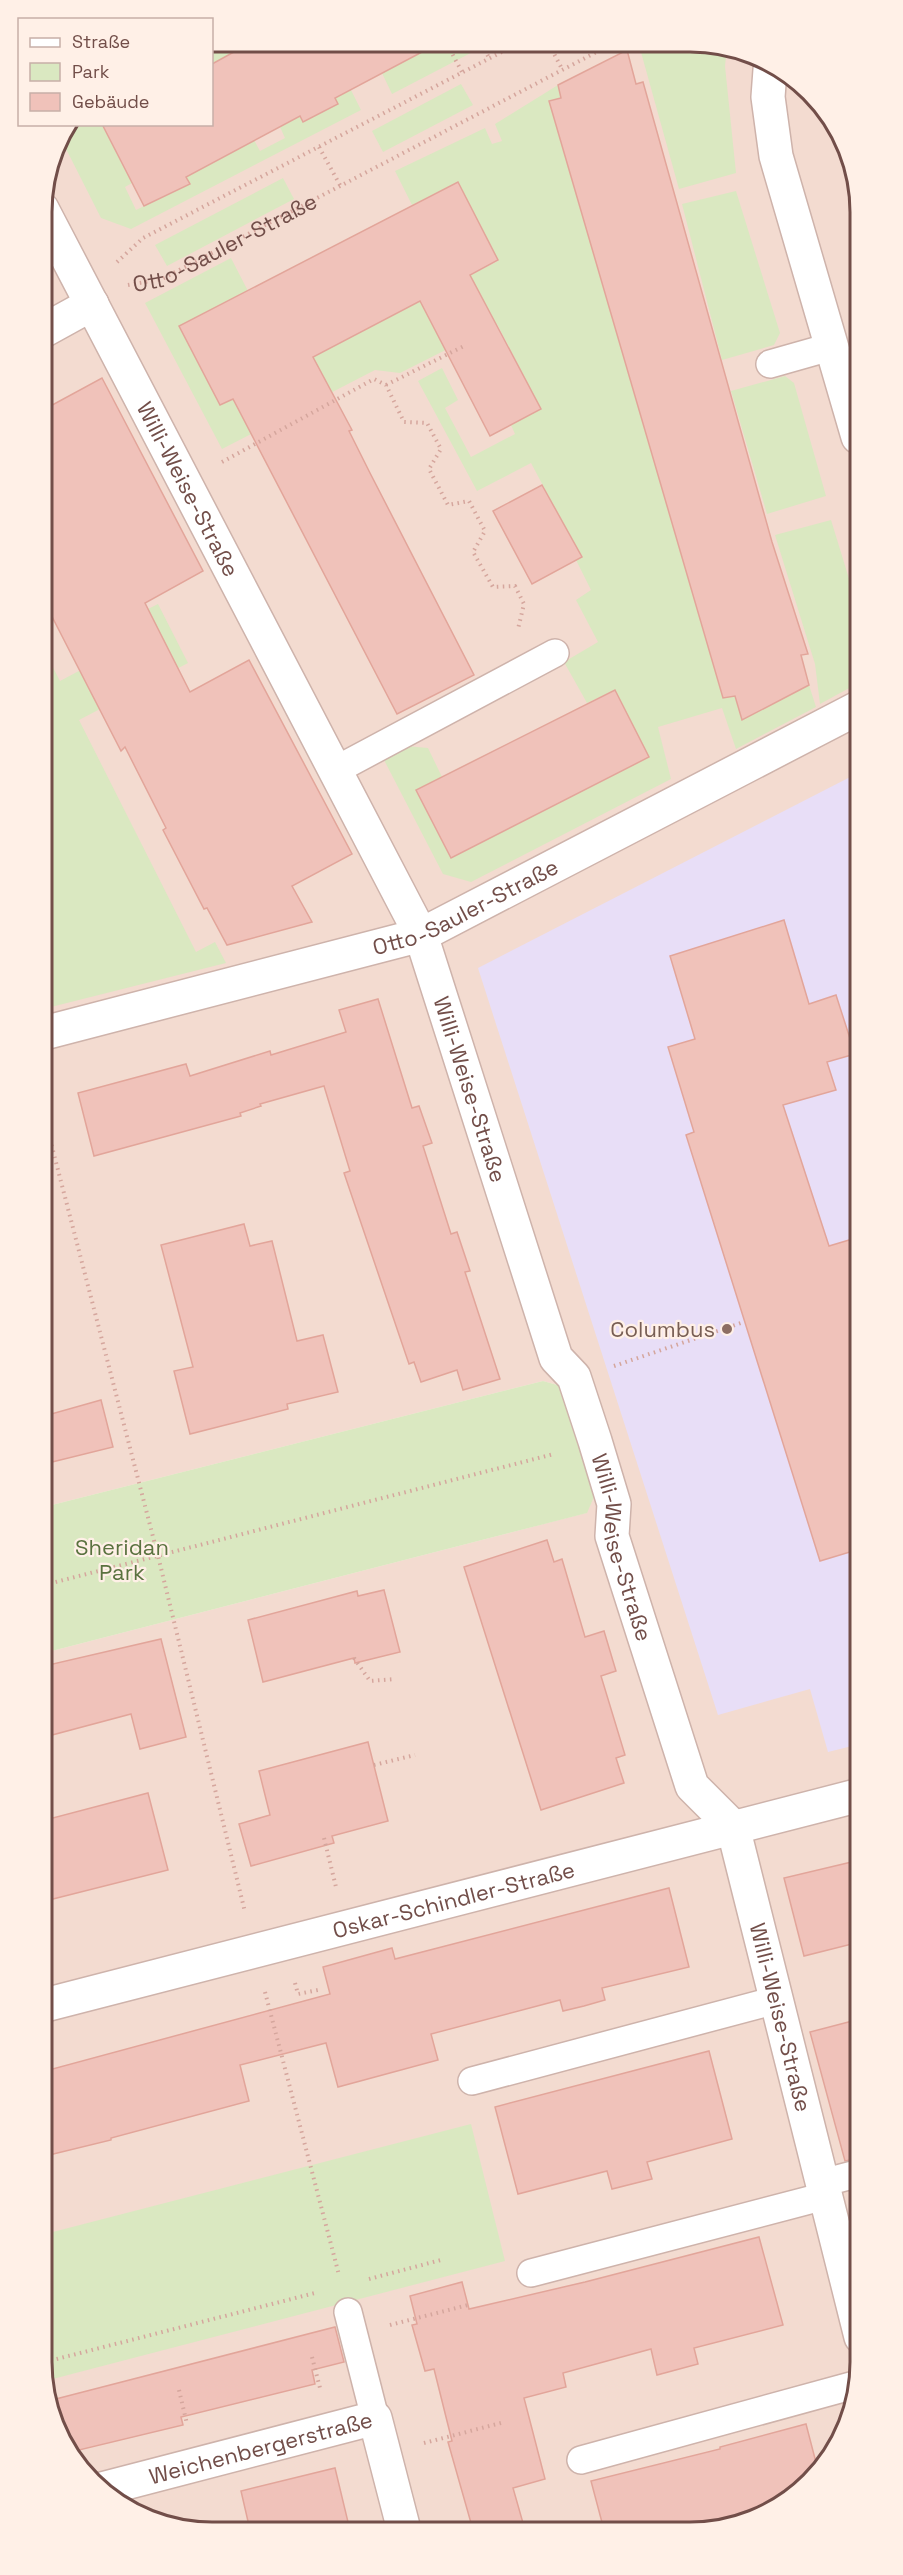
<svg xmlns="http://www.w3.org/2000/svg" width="903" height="2575" font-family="'Space Grotesk',sans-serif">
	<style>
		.residential { fill: #f3dbd0 }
		.education { fill: #e8def7 }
		.green { fill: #dae8c1 }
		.building { fill: #f0c2ba; stroke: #e2a59a; stroke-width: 1.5 }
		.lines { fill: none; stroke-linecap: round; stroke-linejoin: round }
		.service-casing { stroke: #ceb3ab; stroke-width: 30 }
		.minor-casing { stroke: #ceb3ab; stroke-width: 36 }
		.tertiary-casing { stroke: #ceb3ab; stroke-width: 36 }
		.path { stroke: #d5a69d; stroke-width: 4; stroke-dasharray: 1.5 4.5; stroke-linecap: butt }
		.service { stroke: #fff; stroke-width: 27 }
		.minor { stroke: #fff; stroke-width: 33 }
		.tertiary { stroke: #fff; stroke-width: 33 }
		.education-dot { fill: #8d6e63; stroke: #fff0e7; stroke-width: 2 }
		.labels { text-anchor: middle; stroke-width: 4.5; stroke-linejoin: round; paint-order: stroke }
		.street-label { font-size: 22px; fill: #724e49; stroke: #fff0e7 }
		.education-label { font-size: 22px; fill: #785e54; stroke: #fff0e7; text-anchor: end }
		.park-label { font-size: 22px; fill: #5a723f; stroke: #fff0e7 }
		.rim { fill: none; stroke: #724e49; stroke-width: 3 }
	</style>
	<rect width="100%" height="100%" fill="#fbebe1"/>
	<path class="residential" d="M212,42L724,45L811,92L858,179L861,2374L848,2428L819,2475L776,2510L724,2530H179L92,2483L45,2396L44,1653L586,1513L594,1497L561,1386L543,1381L44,1507L42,201L60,137L69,125L212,124Z"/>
	<path class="education" d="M858,773L860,1744L828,1752L810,1689L718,1715L478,968Z"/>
	<g class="green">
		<path d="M212,42H252L212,64Z"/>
		<path d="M411,43L488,44L392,94L382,73L417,55Z"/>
		<path d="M639,45L727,47L725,66L736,173L679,189Z"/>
		<path d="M461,84L473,105L383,152L372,131Z"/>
		<path d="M558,85L561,98L549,101L723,698L735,696L742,719L809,685L816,707L736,749L722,708L658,727L671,779L471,882L443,874L383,758L406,746L428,748L442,777L416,791L451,858L649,757L615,690L587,703L564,662L598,642L576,600L591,590L576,560L581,557L531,463L477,491L418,381L442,368L458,400L445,408L471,457L515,434L511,425L541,409L497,324L400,373L375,370L222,449L145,303L231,258L248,291L179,326L220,405L498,261L458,182L412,205L395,171L485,128L492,144L502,141L495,124Z"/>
		<path d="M351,90L361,110L131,229L101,218L60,137L69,125H102L132,183L125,187L136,210L189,184L186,177L254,140L260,151L285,138L280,127L300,116L303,122L338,104L335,98Z"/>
		<path d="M283,178L294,199L167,266L155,245Z"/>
		<path d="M736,191L780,333L774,345L722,360L682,204Z"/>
		<path d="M785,376L794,383L826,496L767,514L731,391Z"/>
		<path d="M831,520L858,608V680L853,686L820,704L815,664L775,535Z"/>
		<path d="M158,604L188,663L79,720L196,952L215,942L226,963L43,1009V648L60,681L158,629L148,609Z"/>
		<path d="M543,1381L561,1386L594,1497L587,1513L44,1653V1507Z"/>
		<path d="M471,2124L505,2261L45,2381V2234Z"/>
	</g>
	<g class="building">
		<path d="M252,42L439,43L335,98L338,104L303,122L300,116L186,177L190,184L144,206L102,124H212V64Z"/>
		<path d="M627,50L636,84L643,82L772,542L808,654L801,655L809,685L742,720L735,696L723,698L549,101L561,98L558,85Z"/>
		<path d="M458,182L498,260L470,275L541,409L490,436L420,301L313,357L352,430L349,431L370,473L474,675L397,714L233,399L220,405L179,326Z"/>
		<path d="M102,378L203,571L145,603L190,692L249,660L352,854L292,886L312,922L227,945L207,908L204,909L163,830L166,828L125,747L121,751L43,599V410Z"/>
		<path d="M542,485L582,557L532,584L493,511Z"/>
		<path d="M615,690L649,757L451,858L416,790Z"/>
		<path d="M784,920L809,1004L836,995L855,1054L827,1062L836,1090L783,1105L829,1246L859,1237L860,1549L820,1561L686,1135L694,1132L668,1047L695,1039L670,956Z"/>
		<path d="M378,999L412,1108L419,1106L432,1143L423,1146L451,1234L457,1232L470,1271L465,1272L500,1379L463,1390L457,1370L421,1382L414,1362L409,1364L344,1173L350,1171L324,1086L260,1104L261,1106L240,1113L241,1116L94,1156L78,1093L186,1064L190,1076L270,1051L271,1055L346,1032L339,1010Z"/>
		<path d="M244,1224L250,1246L272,1241L297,1341L323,1335L338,1392L287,1404L288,1409L190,1434L174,1371L193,1367L161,1245Z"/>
		<path d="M101,1400L113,1447L44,1464V1416Z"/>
		<path d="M547,1540L554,1562L562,1559L585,1637L604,1631L616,1671L601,1676L625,1755L616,1758L624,1783L541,1810L464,1567Z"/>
		<path d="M384,1590L400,1652L355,1663L354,1658L263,1682L248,1620L357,1591L358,1596Z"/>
		<path d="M161,1639L186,1737L140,1749L131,1714L52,1735L44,1704V1666Z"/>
		<path d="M368,1742L388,1821L332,1836L334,1843L251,1866L239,1824L270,1815L259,1771Z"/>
		<path d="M148,1793L168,1870L45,1901V1820Z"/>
		<path d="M860,1860V1942L804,1956L784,1878Z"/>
		<path d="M669,1888L689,1967L602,1988L605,2000L584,2006L563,2011L560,2000L431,2034L438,2060L338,2087L326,2043L240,2065L249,2101L111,2138V2140L45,2156V2071L330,1994L323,1967L392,1948L395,1959Z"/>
		<path d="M860,2019V2158L845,2161L810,2032Z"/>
		<path d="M709,2051L732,2139L647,2162L652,2179L612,2189L607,2171L518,2194L495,2107Z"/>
		<path d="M759,2237L783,2325L694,2348L698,2364L657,2375L651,2349L563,2373L566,2387L524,2398L545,2479L513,2488L525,2530H473L448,2442L452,2441L434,2369L425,2371L412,2325L417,2324L410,2296L462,2282L469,2309L585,2282Z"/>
		<path d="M335,2327L344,2362L312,2370L315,2384L181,2417L183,2425L75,2451L48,2401Z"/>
		<path d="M806,2424L819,2474L776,2510L724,2530H604L591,2481L720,2449V2447Z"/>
		<path d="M335,2468L348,2522L322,2530H250L241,2491Z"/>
	</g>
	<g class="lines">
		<defs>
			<g id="service">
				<path d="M770,364L830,347"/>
				<path d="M334,771L555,653"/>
				<path d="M472,2081L776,2000"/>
				<path d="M822,2183L860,2173"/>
				<path d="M531,2273L825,2196"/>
				<path d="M348,2312L375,2418"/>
				<path d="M581,2460L858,2384"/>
			</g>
			<g id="minor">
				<path id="s2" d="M42,209L421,935L556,1358L574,1377L595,1441L614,1504L612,1536L692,1786L733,1827L861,2337"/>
				<path d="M43,331L92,304"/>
				<path id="s3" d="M44,1033L421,935L858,708"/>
				<path id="s4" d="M45,2005L860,1795"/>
				<path id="s5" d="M102,2489L375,2418L404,2530"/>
			</g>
			<path id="tertiary" d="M770,70L768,97L776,156L858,437"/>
		</defs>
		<use href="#service" class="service-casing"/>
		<use href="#minor" class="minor-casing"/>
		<use href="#tertiary" class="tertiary-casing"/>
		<g class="path">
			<path d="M447,44L462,72"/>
			<path d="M482,44L489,58"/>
			<path d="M549,44L562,69"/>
			<path d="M212,46L218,42"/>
			<path d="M319,147L341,187"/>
			<path d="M117,262L143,238L517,44"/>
			<path id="s1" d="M128,285L162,279L610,45"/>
			<path d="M386,385L466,345"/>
			<path d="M222,462L374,379L386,385L404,422L427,423L441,449L429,469L448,505L469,501L485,531L473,552L493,587L515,586L524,604L518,629"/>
			<path d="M44,1116L158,1556L245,1912"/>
			<path d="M614,1366L744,1322"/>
			<path d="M44,1585L554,1454"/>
			<path d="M354,1658L370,1681L395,1679"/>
			<path d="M374,1765L415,1755"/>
			<path d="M324,1838L336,1887"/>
			<path d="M295,1983L298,1994L318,1990"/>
			<path d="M265,1992L339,2275"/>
			<path d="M369,2279L441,2260"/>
			<path d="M390,2325L468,2305"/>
			<path d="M312,2357L320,2388"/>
			<path d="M45,2362L315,2293"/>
			<path d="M179,2390L187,2424"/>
			<path d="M424,2443L501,2423"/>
		</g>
		<use href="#service" class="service"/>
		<use href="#minor" class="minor"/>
		<use href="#tertiary" class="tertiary"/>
	</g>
	<circle class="education-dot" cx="727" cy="1329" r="6"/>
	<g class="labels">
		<g class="street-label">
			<text dy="8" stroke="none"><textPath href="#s1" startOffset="106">Otto-Sauler-Straße</textPath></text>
			<text dy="8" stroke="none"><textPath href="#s2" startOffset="316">Willi-Weise-Straße</textPath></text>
			<text dy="8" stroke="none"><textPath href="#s3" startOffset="441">Otto-Sauler-Straße</textPath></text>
			<text dy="8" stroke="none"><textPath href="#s2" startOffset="981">Willi-Weise-Straße</textPath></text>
			<text dy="8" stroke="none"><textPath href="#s2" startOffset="1467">Willi-Weise-Straße</textPath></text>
			<text dy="8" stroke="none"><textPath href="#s4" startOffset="422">Oskar-Schindler-Straße</textPath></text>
			<text dy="8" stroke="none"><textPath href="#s2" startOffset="1971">Willi-Weise-Straße</textPath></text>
			<text dy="8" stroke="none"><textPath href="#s5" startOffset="164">Weichenbergerstraße</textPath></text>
		</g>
		<g class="education-label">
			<text x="715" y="1337">Columbus</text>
		</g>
		<g class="park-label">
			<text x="122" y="1555">Sheridan<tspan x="122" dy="25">Park</tspan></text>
		</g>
	</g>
	<path d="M0 0H903V2575H0ZM212 52H690A160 160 0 0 1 850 212V2362A160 160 0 0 1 690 2522H212A160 160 0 0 1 52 2362V212A160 160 0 0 1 212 52Z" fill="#fff0e7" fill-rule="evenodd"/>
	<path class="rim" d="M212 52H690A160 160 0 0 1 850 212V2362A160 160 0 0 1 690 2522H212A160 160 0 0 1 52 2362V212A160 160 0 0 1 212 52Z"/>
	<rect x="18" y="18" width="195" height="108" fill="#fff0e7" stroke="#c7afa8" stroke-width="1.5"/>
	<rect x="30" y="38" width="30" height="9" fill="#ffffff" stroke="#c7afa8" stroke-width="1.5"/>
	<text x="72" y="48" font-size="18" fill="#724e49">Straße</text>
	<rect x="30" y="63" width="30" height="18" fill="#dae8c1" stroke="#c7afa8" stroke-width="1.5"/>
	<text x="72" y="78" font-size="18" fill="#724e49">Park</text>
	<rect x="30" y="93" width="30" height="18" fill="#f0c2ba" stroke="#c7afa8" stroke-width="1.5"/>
	<text x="72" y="108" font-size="18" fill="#724e49">Gebäude</text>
</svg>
